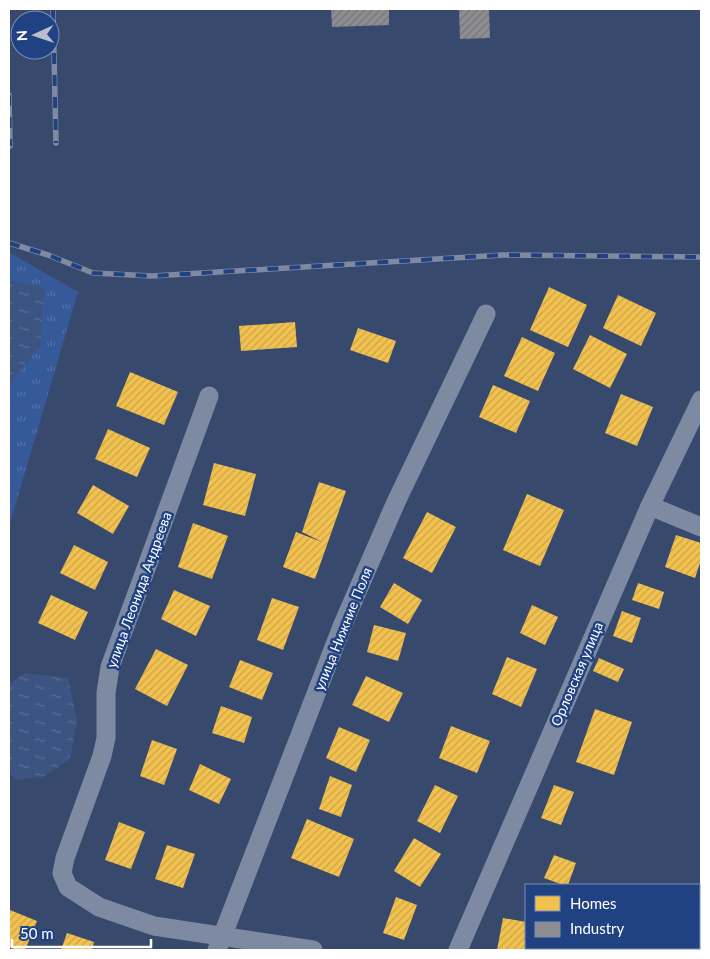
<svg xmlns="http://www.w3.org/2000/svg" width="710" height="959" font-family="Lato,sans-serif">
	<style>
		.grass { fill: url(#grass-tufts) }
		.water { fill: url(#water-ripples) }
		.homes { fill: url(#homes-hatch) }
		.industry { fill: url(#industry-hatch) }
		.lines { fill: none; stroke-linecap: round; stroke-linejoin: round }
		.minor { stroke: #7d8aa2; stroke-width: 19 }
		.rail-casing { stroke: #7e8aa2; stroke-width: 5.5 }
		.rail { stroke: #214282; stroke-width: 4; stroke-dasharray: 11; stroke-linecap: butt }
		.labels { text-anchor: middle; stroke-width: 5; stroke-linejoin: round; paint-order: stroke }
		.street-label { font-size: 14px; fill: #fff; stroke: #214282 }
	</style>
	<defs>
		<pattern id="grass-tufts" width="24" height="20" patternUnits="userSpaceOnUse" patternTransform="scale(1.25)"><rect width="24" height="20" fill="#355999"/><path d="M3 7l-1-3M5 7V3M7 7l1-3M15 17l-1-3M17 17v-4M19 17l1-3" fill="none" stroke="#5372a8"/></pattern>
		<pattern id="water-ripples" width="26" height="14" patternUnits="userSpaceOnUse" patternTransform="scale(1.25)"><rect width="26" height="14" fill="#3c5482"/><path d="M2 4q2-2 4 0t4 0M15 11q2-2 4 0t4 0" fill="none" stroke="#596e95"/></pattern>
		<pattern id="homes-hatch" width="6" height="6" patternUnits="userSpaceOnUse" patternTransform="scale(1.25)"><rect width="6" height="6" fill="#f2c14e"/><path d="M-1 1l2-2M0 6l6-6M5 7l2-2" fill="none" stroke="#c8a44e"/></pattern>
		<pattern id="industry-hatch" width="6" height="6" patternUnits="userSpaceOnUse" patternTransform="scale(1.25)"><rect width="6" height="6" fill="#8d8d92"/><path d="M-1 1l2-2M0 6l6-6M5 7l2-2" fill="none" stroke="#76767a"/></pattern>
	</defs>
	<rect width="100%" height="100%" fill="#37496c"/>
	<path class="grass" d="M9,252L78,292L9,527Z"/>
	<g class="water">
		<path d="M9,280L45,287L40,346L9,385Z"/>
		<path d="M25,673L68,678L77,720L70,759L45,776L16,780L9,772V684Z"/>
	</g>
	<g class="homes">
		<path d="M549,287L587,305L568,347L530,330Z"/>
		<path d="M618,295L656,313L641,346L603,328Z"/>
		<path d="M295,322L297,347L241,351L239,326Z"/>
		<path d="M358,328L396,341L388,363L350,350Z"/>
		<path d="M590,335L627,354L610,388L573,369Z"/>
		<path d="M522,337L555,353L538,391L504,376Z"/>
		<path d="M130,372L178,392L164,425L116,406Z"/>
		<path d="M493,385L530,401L516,433L479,417Z"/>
		<path d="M621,394L653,407L637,446L605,433Z"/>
		<path d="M108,429L150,448L137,477L95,459Z"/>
		<path d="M214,463L256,474L245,516L203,505Z"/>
		<path d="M319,482L346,491L315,579L283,567L296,532L322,542L302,532Z"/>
		<path d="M93,485L129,506L113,534L77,513Z"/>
		<path d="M527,494L564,510L540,566L503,550Z"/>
		<path d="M427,512L456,527L432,573L403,558Z"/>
		<path d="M193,523L228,536L212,579L178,567Z"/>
		<path d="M676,535L701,543V560L695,578L665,567Z"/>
		<path d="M74,545L108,562L95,590L60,573Z"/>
		<path d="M394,583L422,600L408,624L380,607Z"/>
		<path d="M638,583L664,592L659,609L632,600Z"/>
		<path d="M174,590L210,606L196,636L161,619Z"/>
		<path d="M51,595L88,612L75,640L38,623Z"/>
		<path d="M272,598L299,607L283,650L257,640Z"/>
		<path d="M532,605L558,617L545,645L520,633Z"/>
		<path d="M622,611L641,618L632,643L613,636Z"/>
		<path d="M374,625L406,633L398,661L367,652Z"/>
		<path d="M156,649L188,665L167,706L135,689Z"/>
		<path d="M507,657L537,669L521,707L492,694Z"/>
		<path d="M599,658L624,669L618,682L593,671Z"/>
		<path d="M240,660L273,673L262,700L229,687Z"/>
		<path d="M366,676L403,693L389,722L352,705Z"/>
		<path d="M221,706L252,717L244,743L212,733Z"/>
		<path d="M595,709L632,722L614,775L576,762Z"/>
		<path d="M451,726L490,741L477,773L439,758Z"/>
		<path d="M339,727L370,740L356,772L326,758Z"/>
		<path d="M152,740L177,749L164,785L140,776Z"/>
		<path d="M200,764L231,779L219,804L189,790Z"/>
		<path d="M330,776L352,785L341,817L319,809Z"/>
		<path d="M435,785L458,796L440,833L417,821Z"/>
		<path d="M554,785L574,792L561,825L541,818Z"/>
		<path d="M307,819L354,839L339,877L291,858Z"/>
		<path d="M119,822L145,832L131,869L105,860Z"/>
		<path d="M414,838L441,854L420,887L394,871Z"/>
		<path d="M167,845L195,854L183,888L155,879Z"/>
		<path d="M554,855L576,863L568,885H563L544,878Z"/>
		<path d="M396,897L417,905L404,940L383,933Z"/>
		<path d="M10,910L37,921L25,950H17L9,947V914Z"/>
		<path d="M503,918L526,922V948H540V950H497Z"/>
		<path d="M67,933L94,942L92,950H61Z"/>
		<path d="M582,948H626L625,950H581Z"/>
	</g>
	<g class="industry">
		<path d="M331,9H389V25L332,27Z"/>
		<path d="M459,9H489L490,38L460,39Z"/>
	</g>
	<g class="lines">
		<g class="minor">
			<path d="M209,396L110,667L106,693V738L102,756L65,858L62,873L68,887L99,907L154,926L313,950"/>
			<path d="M650,506L701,527"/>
			<path d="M217,950L343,624L396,502L486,314"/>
			<path d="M458,950L650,506L701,400"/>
		</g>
		<defs>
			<g id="rail">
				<path d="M53,9L56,143"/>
				<path d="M9,95L10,146"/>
				<path d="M9,243L48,255L93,273L152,276L503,255L701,257"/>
			</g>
		</defs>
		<use href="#rail" class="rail-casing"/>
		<use href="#rail" class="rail"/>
	</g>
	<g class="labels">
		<g class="street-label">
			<text transform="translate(139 590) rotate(-70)" y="5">улица Леонида Андреева</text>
			<text transform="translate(343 629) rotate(-68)" y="5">улица Нижние Поля</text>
			<text transform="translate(577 674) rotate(-67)" y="5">Орловская улица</text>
		</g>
	</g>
	<rect width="710" height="959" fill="none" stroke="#ffffff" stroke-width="20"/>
	<rect x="525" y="884" width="175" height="65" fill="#214282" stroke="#7a8eb4"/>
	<rect x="535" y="896" width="25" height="15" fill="#f2c14e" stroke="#7a8eb4"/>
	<text x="570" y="909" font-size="15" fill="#ffffff">Homes</text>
	<rect x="535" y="922" width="25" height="15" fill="#8d8d92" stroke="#7a8eb4"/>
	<text x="570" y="934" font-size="15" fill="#ffffff">Industry</text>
	<g transform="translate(35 35) rotate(267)"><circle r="24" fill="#214282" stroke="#7a8eb4"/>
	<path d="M0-4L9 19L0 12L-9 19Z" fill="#b9bfcc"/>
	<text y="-8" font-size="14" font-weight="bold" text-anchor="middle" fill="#ffffff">N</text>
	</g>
	<path d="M12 939v8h139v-8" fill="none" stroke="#ffffff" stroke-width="2.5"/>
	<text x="20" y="939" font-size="15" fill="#ffffff" stroke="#214282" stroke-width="4" paint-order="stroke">50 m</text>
</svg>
